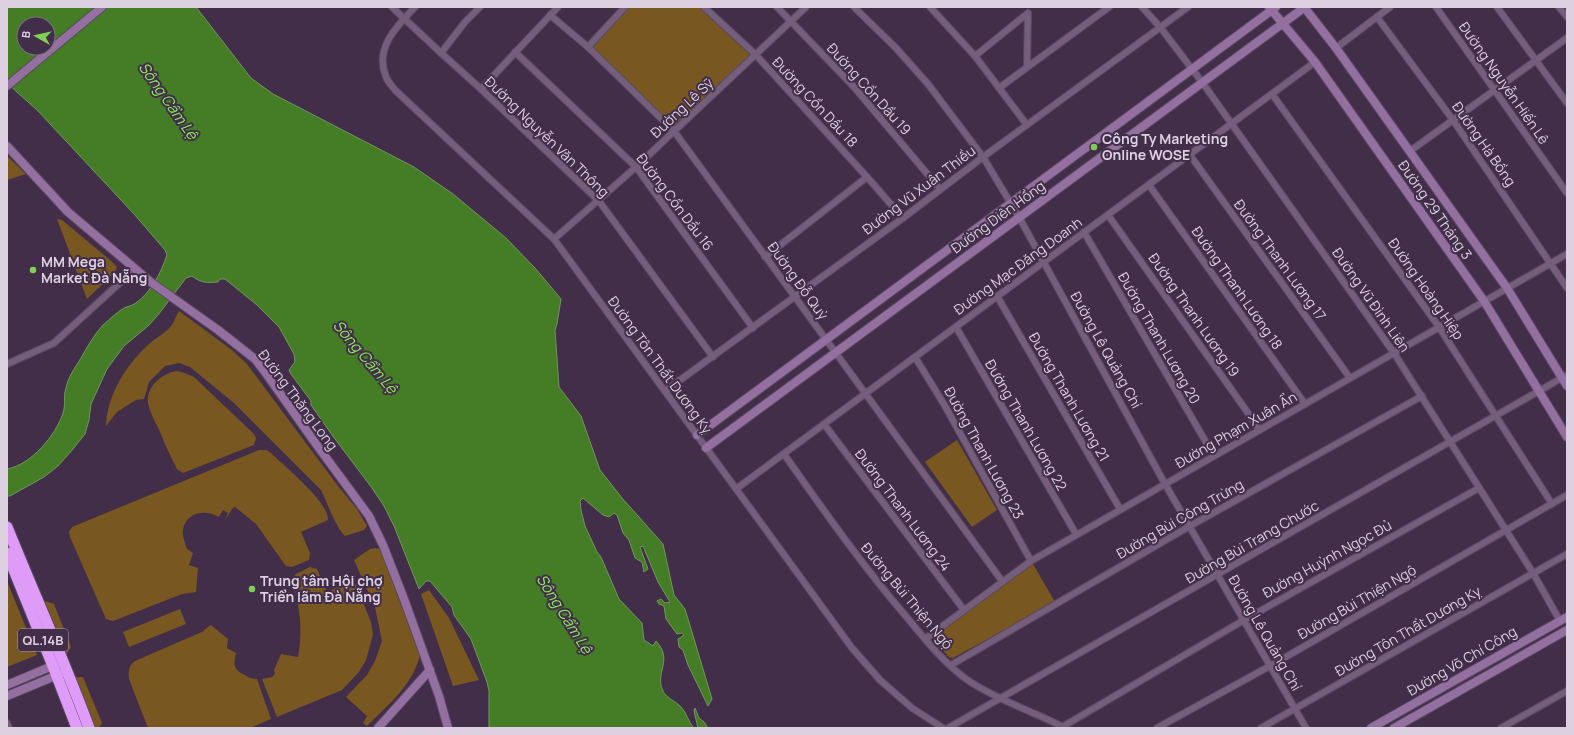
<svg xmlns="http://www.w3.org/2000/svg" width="1574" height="735" font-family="Manrope,sans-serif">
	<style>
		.green { fill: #785720 }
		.water { fill: #447d26; stroke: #72965e; fill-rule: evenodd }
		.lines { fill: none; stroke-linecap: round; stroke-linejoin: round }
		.street-casing { stroke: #5a4a61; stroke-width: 8 }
		.secondary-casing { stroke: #5a4a61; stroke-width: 10 }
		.highway-casing { stroke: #5a4a61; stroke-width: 13 }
		.street { stroke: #745e7c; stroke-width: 6 }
		.secondary { stroke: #9470a1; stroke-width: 8 }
		.highway { stroke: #de9bf7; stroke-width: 11 }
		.poi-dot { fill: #7dd154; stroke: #422e49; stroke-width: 1.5 }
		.labels { text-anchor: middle; stroke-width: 4; stroke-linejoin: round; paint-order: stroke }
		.shield { fill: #422e49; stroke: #ae9fb3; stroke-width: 1 }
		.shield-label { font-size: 13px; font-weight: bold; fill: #dcd0e1 }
		.street-label { font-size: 14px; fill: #dcd0e1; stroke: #422e49 }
		.poi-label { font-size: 14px; font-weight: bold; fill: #dcd0e1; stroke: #422e49; text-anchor: start }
		.water-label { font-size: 15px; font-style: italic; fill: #8deb5f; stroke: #422e49 }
	</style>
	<rect width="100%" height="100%" fill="#422e49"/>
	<g class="green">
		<path d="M626,7H704L756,55L674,131L588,47Z"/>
		<path d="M7,156L26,174L7,180Z"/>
		<path d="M57,219L62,220L110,260L117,267L115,272L87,299Z"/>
		<path d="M179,311L232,350L247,364L338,486L357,509L367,526L364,530L345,536C336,528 327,502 321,490L234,403L190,367L179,363L165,366L149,382L144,399L136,400L117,412L106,426C107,395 126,365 148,345C155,338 166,333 172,325C175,320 176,315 179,311Z"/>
		<path d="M176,371L182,372L194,377L254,434L256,438L254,445L183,473L177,469C171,457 165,445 160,432C156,423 150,413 148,403C146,387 161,374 176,371Z"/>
		<path d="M957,440L997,510L972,527L925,462Z"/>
		<path d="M259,450H266L271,453C284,466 329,502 328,520L301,532L310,553L309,560L292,567L286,566L256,524L235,507L233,508L225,520L228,513L223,510L219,517C205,509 186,512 183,530C182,536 185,543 187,549L193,553L189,565L198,568L196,592L182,594L113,621L106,619L70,537L69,532L72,527Z"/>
		<path d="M376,548L380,549L420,654C414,684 388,705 367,726L363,723L367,716L346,697L367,675L375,661L382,641L375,607L354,560L370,549Z"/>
		<path d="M1033,564L1055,602L953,658L949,657L933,640V635Z"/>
		<path d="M310,567L317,569L327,592L346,583H355L371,622L373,635L366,660L359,672L342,690L277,717L262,679L272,677L275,674L274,670L281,654L298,657C302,635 301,616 296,595C295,587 291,580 296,574Z"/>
		<path d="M7,581L37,655L7,667Z"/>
		<path d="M429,590L449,618L479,680L453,686L421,594Z"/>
		<path d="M42,600L54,604L71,647L66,655Z"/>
		<path d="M180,609L186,624L129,647L123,632Z"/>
		<path d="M211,625L228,639L227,648L236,653C234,663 233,668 241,673C247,676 250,679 257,679L271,719L250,728H148L129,679C128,670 129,666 135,661L204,631V630Z"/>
		<path d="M74,677H83L102,723L99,728H94Z"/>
	</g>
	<g class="water">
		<path d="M7,7H196L251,78L273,94L414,167L453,194L506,238L535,268L561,299L557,324L555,330L559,387L581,416L600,470L622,498L663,544L674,595L685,609L712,699L708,706L688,665L683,650L679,647L678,639L684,635L682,633L677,634L666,619L664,606L659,604L657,601L661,599L665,603L670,602L658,582L643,546L640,547L648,569L644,572L642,562L635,558L629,540L623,533L617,515L614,513L609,517L603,515L583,498L580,501L581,510L585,526L597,552L601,557L619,599L642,623L644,640L653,646L656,641C674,660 654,673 663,691C667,699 676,701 681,707C687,713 688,722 694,728H489V691L487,682L471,639L454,615L452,607L430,581H426L419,589L394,526L384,506L372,488L332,435L311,405V401L291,374L289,370L295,362L294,354L279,327L257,305L225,279H220L218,282C207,283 201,283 192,276L186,278L158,315L148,326L124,346L107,369L91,404L89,420L85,434L73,449L58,466L44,477L10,496H7V469C31,465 56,435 63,413C66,405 63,396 66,388C68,377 75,368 81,358C87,347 94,335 103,325C109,320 117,312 124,308C128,306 132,306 136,303C151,292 161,273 167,255L165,250L134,214L38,111L7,83ZM24,24H48V48H24Z"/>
		<path d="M695,708L699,718L704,722L708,728H698L694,711Z"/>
	</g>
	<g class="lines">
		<defs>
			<g id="street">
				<path d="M392,7L441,53L481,89L599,201L713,357"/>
				<path d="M415,7C397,26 374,48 386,77C388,82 392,86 395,90L554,239L852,648L880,680L912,708L943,728"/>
				<path d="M704,7L756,55L867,177L903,218"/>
				<path d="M777,7L854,87L940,189"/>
				<path d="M854,7L896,48L928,84L983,157L1019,217L1165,484L1306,728"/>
				<path d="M930,7L975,56L1027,125"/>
				<path d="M1142,7L1160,27L1202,82L1394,353L1533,573L1560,621"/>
				<path d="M1436,7L1567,193"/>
				<path d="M1497,7L1567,103"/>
				<path d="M1559,7L1567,17"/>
				<path d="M550,15L588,47L674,131L1002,581"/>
				<path d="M1377,17L1453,120L1567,288"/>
				<path d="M588,47L625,7"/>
				<path d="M1336,48L1390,7"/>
				<path d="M515,52L636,167L753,328"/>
				<path d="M441,53L465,22L480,7"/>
				<path d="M975,56L1028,13L1027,66"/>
				<path d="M999,88L1109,7"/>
				<path d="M481,89L558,7"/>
				<path d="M1272,94L1439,327L1552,504"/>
				<path d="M1410,151L1567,38"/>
				<path d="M1190,155L1350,378"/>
				<path d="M1149,185L1305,404"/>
				<path d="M1108,215L1260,430"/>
				<path d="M1084,232L1214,456"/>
				<path d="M554,239L636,167L806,7"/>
				<path d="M765,257L867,177"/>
				<path d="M997,296L1120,509"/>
				<path d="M956,327L1076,534"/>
				<path d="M915,357L945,406L1031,561"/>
				<path d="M7,364L54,343L135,269"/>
				<path d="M665,391L903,218L983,157L1188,7"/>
				<path d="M824,424L964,610"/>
				<path d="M784,454C824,511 864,568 910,621C927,642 947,666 969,681C999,701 1033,711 1065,728"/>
				<path d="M736,489L1315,62"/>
				<path d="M925,639L1031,561L1567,254"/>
				<path d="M951,665L1190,526L1422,396"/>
				<path d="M7,723L9,728"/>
				<path d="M1062,727L1244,620L1479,488"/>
				<path d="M948,728L1567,375"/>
				<path d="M1157,728L1270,666L1567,495"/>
				<path d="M1261,728L1567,554"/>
				<path d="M1501,728L1567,691"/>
			</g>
			<g id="secondary">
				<path d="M1269,7L1315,62L1484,301L1567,437"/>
				<path d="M1304,7L1336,48L1507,288L1567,386"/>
				<path d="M7,86L102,7"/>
				<path d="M7,146L68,212L152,283L218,330L255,359L265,372L316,444L369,516L383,545L404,599L439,696L448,728"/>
				<path d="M697,435L1276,7"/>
				<path d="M706,448L1305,7"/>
				<path d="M7,685L57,664"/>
				<path d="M7,696L60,674"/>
				<path d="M378,728L430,670"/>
				<path d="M1371,728L1567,617"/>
				<path d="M1394,728L1567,630"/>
			</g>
			<g id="highway">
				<path d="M7,527C34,594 64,660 89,728"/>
				<path d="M7,553L53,666L77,728"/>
			</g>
		</defs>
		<use href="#street" class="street-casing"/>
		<use href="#secondary" class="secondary-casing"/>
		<use href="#highway" class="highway-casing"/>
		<use href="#street" class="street"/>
		<use href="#secondary" class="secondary"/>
		<use href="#highway" class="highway"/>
	</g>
	<g class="poi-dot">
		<circle cx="1094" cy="147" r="4"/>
		<circle cx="33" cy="270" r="4"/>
		<circle cx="252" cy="589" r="4"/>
	</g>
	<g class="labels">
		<rect class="shield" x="18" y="629" width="50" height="22" rx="3"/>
		<g class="shield-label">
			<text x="43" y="645">QL.14B</text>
		</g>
		<g class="street-label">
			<text transform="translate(1504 83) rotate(55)" y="5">Đường Nguyễn Hiến Lê</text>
			<text transform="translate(869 89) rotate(48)" y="5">Đường Cồn Dầu 19</text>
			<text transform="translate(815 102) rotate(47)" y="5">Đường Cồn Dầu 18</text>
			<text transform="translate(682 108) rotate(-43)" y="5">Đường Lê Sỹ</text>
			<text transform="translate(547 137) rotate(44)" y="5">Đường Nguyễn Văn Thông</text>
			<text transform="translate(1484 144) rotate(55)" y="5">Đường Hà Bồng</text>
			<text transform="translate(919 190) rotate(-37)" y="5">Đường Vũ Xuân Thiều</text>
			<text transform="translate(675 202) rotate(53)" y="5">Đường Cồn Dầu 16</text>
			<text transform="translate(1435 210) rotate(55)" y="5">Đường 29 Tháng 3</text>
			<text transform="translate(998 217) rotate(-36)" y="5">Đường Diên Hồng</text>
			<text transform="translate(1280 260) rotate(54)" y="5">Đường Thanh Lương 17</text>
			<text transform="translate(1018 266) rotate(-36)" y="5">Đường Mạc Đăng Doanh</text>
			<text transform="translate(798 281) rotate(54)" y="5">Đường Đỗ Quỳ</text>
			<text transform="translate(1237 288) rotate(55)" y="5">Đường Thanh Lương 18</text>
			<text transform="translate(1426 289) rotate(55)" y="5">Đường Hoàng Hiệp</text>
			<text transform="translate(1371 300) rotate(55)" y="5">Đường Vũ Đình Liên</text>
			<text transform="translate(1194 315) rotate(55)" y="5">Đường Thanh Lương 19</text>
			<text transform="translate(1159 338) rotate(60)" y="5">Đường Thanh Lương 20</text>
			<text transform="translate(1106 350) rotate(61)" y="5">Đường Lê Quảng Chí</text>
			<text transform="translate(660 365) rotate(54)" y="5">Đường Tôn Thất Dương Kỵ</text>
			<text transform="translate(1069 397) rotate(60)" y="5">Đường Thanh Lương 21</text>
			<text transform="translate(298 400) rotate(53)" y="5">Đường Thăng Long</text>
			<text transform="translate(1026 425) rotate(60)" y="5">Đường Thanh Lương 22</text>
			<text transform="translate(1236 430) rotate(-30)" y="5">Đường Phạm Xuân Ẩn</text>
			<text transform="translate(984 453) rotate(61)" y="5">Đường Thanh Lương 23</text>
			<text transform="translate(903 510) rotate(53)" y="5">Đường Thanh Lương 24</text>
			<text transform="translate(1180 519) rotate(-30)" y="5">Đường Bùi Công Trừng</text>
			<text transform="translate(1252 542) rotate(-30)" y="5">Đường Bùi Trang Chước</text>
			<text transform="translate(1327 559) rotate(-29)" y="5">Đường Huỳnh Ngọc Đủ</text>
			<text transform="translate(907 596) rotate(50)" y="5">Đường Bùi Thiện Ngộ</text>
			<text transform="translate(1357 602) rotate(-30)" y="5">Đường Bùi Thiện Ngộ</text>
			<text transform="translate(1408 631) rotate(-30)" y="5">Đường Tôn Thất Dương Kỵ</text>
			<text transform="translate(1265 633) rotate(60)" y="5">Đường Lê Quảng Chí</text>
			<text transform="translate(1462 661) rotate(-30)" y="5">Đường Võ Chí Công</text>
		</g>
		<g class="poi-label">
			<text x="1102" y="144">Công Ty Marketing<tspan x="1102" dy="16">Online WOSE</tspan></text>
			<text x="41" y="267">MM Mega<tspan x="41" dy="16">Market Đà Nẵng</tspan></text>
			<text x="260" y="586">Trung tâm Hội chợ<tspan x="260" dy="16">Triển lãm Đà Nẵng</tspan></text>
		</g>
		<g class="water-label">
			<text transform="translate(168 101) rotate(55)" y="5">Sông Cẩm Lệ</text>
			<text transform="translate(365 357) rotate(50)" y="5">Sông Cẩm Lệ</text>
			<text transform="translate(564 614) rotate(58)" y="5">Sông Cẩm Lệ</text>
		</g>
	</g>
	<rect width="1574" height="735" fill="none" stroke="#dcd0e1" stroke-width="16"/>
	<g transform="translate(36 36) rotate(278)"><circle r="19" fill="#422e49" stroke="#806f86"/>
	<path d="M0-3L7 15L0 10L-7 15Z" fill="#7dd154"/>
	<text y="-6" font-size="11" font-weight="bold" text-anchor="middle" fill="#dcd0e1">B</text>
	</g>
</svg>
